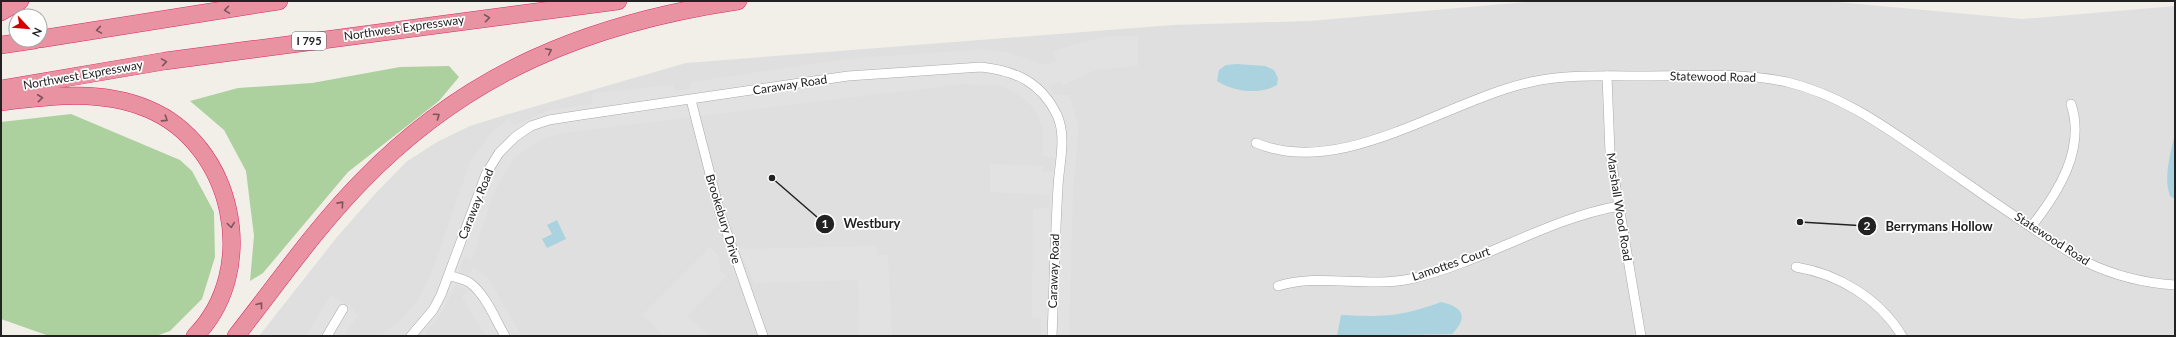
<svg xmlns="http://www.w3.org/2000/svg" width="2176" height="337" font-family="Lato,sans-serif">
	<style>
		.residential { fill: #e0dfdf }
		.forest { fill: #add19e }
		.parking { fill: #e2e2e2 }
		.water { fill: #aad3df }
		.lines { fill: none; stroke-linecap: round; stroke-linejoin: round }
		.minor-casing { stroke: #a9a9a9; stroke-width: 10 }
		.motorway-casing { stroke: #dc2a67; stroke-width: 18 }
		.minor { stroke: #fff; stroke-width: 9 }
		.motorway { stroke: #e892a2; stroke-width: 17 }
		.oneway { stroke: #7b545c }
		.labels { text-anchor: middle; stroke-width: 3.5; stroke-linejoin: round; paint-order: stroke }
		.shield { fill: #fff; stroke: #646464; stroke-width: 1 }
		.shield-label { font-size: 11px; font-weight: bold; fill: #222 }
		.street-label { font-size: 12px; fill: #222; stroke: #fff }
		.leader { fill: none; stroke: #222; stroke-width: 1.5 }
		.callout-dot { fill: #222; stroke: #fff; stroke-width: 1.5 }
		.mark-label { font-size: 12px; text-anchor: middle; font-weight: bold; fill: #fff }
		.callout-label { font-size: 13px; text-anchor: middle; font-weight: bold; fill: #222; stroke: #fff; stroke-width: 3.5; stroke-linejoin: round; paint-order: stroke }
	</style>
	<rect width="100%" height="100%" fill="#f2efe9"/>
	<path class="residential" d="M1538,1L1837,2L2022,19L2175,6V336H259L337,237L374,195L406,162L437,142L470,126L505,115L686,63L1173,25L1310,21Z"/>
	<g class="forest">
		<path d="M449,66L459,77L439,101L348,172L263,273L250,281L254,236L246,171L224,130L190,101L238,88L312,83L400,67Z"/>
		<path d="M71,114L180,160L192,171L214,212L215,257L202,299L170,331L156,336H49L1,319V122Z"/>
	</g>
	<g class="parking">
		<path d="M1124,36H1138V66L1096,70L1063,85L1060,81L1050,87L1054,94L1069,95L1079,127L1073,191L1069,336H1041V318H1032L1033,209L1049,208L1050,195L990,192V164L1043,166V172H1053L1054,158L1043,156L1042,127L1037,113L1027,101L1014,92L1000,86L962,84L570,132L545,138L527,148L513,160L503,176L493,194L472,260L464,257L459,272L469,275L473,267L487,277L522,336H486L462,297L468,290L456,285L440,315L425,333L427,336H383L382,334L397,324L419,299L434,266L470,162L490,134L509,118L514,126L549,110L592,104L593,93L673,85L675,91L690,89L691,82L845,59L984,49L1007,52L1045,65L1056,61L1053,51L1102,37Z"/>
		<path d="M877,246V255H888L892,336H859L858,280L754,283L739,249Z"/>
		<path d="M710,247L718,255L721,271L727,276L687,316L710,336H664L642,315Z"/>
		<path d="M330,296L351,306L358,316L344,336H306Z"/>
	</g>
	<g class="water">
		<path d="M1237,64L1265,66L1274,70L1278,78L1277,85C1259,95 1234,92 1217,81L1219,70L1226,65Z"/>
		<path d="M2175,132V199L2170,196C2163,176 2171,153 2175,132Z"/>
		<path d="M557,220L566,239L547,248L542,239L552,234L547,225Z"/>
		<path d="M1441,302C1463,307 1469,317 1452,334L1337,336L1341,315C1382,317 1401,317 1441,302Z"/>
	</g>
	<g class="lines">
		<defs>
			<g id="minor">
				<path d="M1607,76L1610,153L1641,336"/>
				<path d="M691,100L720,213L763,336"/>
				<path d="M1256,143C1342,179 1447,100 1531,82C1568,74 1609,76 1648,76C1694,76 1741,72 1787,82C1841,95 1884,126 1929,157C1981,193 2032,230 2086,262C2115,276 2143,283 2175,285"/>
				<path d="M2031,227C2058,193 2086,149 2071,104"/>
				<path d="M1796,267C1838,274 1879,298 1902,336"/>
				<path d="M449,275C456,278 465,279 470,283C486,295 495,319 505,336"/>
				<path d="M1278,286C1320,273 1366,288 1410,279C1482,263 1546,219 1619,206"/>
				<path d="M327,336L343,309"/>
				<path d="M411,336L433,310L441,295L486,174L499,153L515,137L531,126L549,120L581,115L848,76L981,67C1016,71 1041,82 1057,115C1067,137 1059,164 1058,187C1055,237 1054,286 1052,336"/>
			</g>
			<g id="motorway">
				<path d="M1,12L20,1"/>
				<path d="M40,39L279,1"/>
				<path d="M1,45L35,40"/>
				<path d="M1,89L165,61L618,1"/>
				<path d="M1,102C50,96 101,89 148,109C233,144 261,269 195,336"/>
				<path d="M236,336C277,284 315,229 361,182C467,72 590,23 738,1"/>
			</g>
		</defs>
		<use href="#minor" class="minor-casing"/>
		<use href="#motorway" class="motorway-casing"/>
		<use href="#minor" class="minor"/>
		<use href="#motorway" class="motorway"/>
	</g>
	<defs><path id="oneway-chevron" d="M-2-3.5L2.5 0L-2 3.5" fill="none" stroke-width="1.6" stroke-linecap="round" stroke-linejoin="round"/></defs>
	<g class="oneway">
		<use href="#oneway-chevron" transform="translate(227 10) rotate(171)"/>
		<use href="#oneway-chevron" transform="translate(487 18) rotate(-8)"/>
		<use href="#oneway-chevron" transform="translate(99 30) rotate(171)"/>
		<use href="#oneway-chevron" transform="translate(549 51) rotate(-26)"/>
		<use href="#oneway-chevron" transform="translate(164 62) rotate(-9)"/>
		<use href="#oneway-chevron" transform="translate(40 98) rotate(-6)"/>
		<use href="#oneway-chevron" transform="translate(437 116) rotate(-35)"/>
		<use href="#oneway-chevron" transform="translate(165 119) rotate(33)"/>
		<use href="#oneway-chevron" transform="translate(341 204) rotate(-48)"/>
		<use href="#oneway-chevron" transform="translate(231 225) rotate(82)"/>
		<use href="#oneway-chevron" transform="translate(260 305) rotate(-52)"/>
	</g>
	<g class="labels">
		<rect class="shield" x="292" y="32" width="34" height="18" rx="3"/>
		<g class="shield-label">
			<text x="309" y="45">I 795</text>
		</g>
		<g class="street-label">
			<text transform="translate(404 28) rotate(-8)" y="4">Northwest Expressway</text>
			<text transform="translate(83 75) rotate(-10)" y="4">Northwest Expressway</text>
			<text transform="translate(1713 77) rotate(1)" y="4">Statewood Road</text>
			<text transform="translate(790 85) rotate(-9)" y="4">Caraway Road</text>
			<text transform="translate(476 204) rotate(-68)" y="4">Caraway Road</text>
			<text transform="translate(1619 207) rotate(81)" y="4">Marshall Wood Road</text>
			<text transform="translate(723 219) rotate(73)" y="4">Brookebury Drive</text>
			<text transform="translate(2052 239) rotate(33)" y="4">Statewood Road</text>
			<text transform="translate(1451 264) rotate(-19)" y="4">Lamottes Court</text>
			<text transform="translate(1054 271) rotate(-88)" y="4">Caraway Road</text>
		</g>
	</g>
	<path class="leader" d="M772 178L825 224M1800 222L1867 226"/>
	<g class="callout-dot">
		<circle cx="772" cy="178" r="4"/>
		<circle cx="1800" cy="222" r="4"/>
		<circle cx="825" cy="224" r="10"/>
		<circle cx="1867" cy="226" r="10"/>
	</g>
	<g class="mark-label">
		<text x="825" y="228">1</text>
		<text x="1867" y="230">2</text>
	</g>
	<g class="callout-label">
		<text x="872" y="228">Westbury</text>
		<text x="1939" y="231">Berrymans Hollow</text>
	</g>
	<rect width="2176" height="337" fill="none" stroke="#222222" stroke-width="4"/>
	<g transform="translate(28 28) rotate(116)"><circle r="19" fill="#ffffff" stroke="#a7a7a7"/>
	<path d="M0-3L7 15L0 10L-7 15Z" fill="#d40000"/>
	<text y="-6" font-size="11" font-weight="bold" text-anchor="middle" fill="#222222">N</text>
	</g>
</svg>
